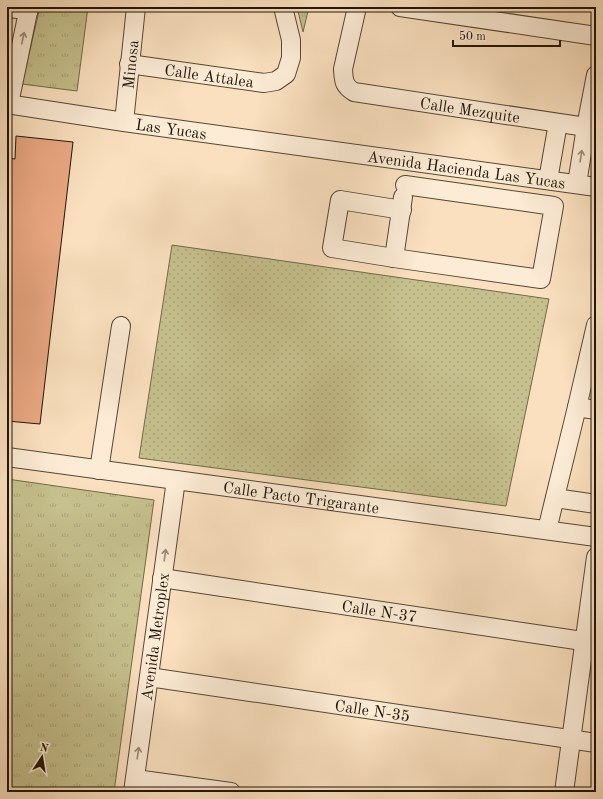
<svg xmlns="http://www.w3.org/2000/svg" width="603" height="799" font-family="'Old Standard TT',serif">
	<style>
		.grass { fill: url(#grass-dots); stroke: #726a4a }
		.park { fill: url(#park-tufts); stroke: #726a4a }
		.building { fill: #eaa883; stroke: #201406 }
		.lines { fill: none; stroke-linecap: round; stroke-linejoin: round }
		.minor-casing { stroke: #564734; stroke-width: 20 }
		.minor { stroke: #fcebd5; stroke-width: 18 }
		.oneway { stroke: #998a78 }
		.labels { text-anchor: middle; stroke-width: 3; stroke-linejoin: round; paint-order: stroke }
		.street-label { font-size: 16px; fill: #201406; stroke: #fcebd5 }
	</style>
	<defs>
		<pattern id="grass-dots" width="8" height="8" patternUnits="userSpaceOnUse"><rect width="8" height="8" fill="#c5c08d"/><path d="M2 2h.1M6 6h.1" fill="none" stroke="#a9a478" stroke-width="1.8" stroke-linecap="round"/></pattern>
		<pattern id="park-tufts" width="24" height="20" patternUnits="userSpaceOnUse"><rect width="24" height="20" fill="#c5c08d"/><path d="M3 7l-1-3M5 7V3M7 7l1-3M15 17l-1-3M17 17v-4M19 17l1-3" fill="none" stroke="#a9a478"/></pattern>
	</defs>
	<rect width="100%" height="100%" fill="#fae0bf"/>
	<filter id="stains"><feTurbulence type="fractalNoise" baseFrequency=".005" numOctaves="4"/><feColorMatrix values="0 0 0 0 .2 0 0 0 0 .09 0 0 0 0 .02 0 0 0 .5 -.17"/></filter>
	<radialGradient id="worn" r=".72"><stop offset=".6" stop-color="#630" stop-opacity="0"/><stop offset="1" stop-color="#630" stop-opacity=".3"/></radialGradient>
	<path class="grass" d="M172,245L549,299L506,506L139,458Z"/>
	<g class="park">
		<path d="M40,7H88L77,91L22,84Z"/>
		<path d="M297,7H309L303,32Z"/>
		<path d="M7,479L154,500L114,792H7Z"/>
	</g>
	<path class="building" d="M16,136L73,142L40,424L7,421V158L15,159Z"/>
	<g class="lines">
		<defs>
			<g id="minor">
				<path id="s1" d="M357,7L343,69C344,81 343,85 354,92L586,127"/>
				<path d="M400,7L596,36"/>
				<path d="M7,8L29,10"/>
				<path id="s2" d="M129,64L264,83L276,81L286,74L291,58V40L283,7"/>
				<path id="s3" d="M7,104L124,122L596,187"/>
				<path d="M9,104L29,7"/>
				<path id="s4" d="M124,122L136,7"/>
				<path d="M548,180L558,123"/>
				<path d="M577,184L586,127L596,75"/>
				<path d="M402,210L340,200L332,248L394,258L541,279L554,206L405,185"/>
				<path d="M394,258L403,197"/>
				<path d="M577,407L596,410"/>
				<path id="s5" d="M7,457L176,480L596,537"/>
				<path d="M99,470L121,326"/>
				<path d="M555,498L596,504"/>
				<path d="M547,530L577,407L596,325"/>
				<path id="s6" d="M162,578L596,643"/>
				<path id="s7" d="M149,677L596,743"/>
				<path d="M135,779L231,792"/>
				<path id="s8" d="M133,792L176,480"/>
				<path d="M564,792L596,557"/>
			</g>
		</defs>
		<use href="#minor" class="minor-casing"/>
		<use href="#minor" class="minor"/>
	</g>
	<defs><path id="oneway-shaft" d="M-6 0H5M1.5-3L5.5 0L1.5 3" fill="none" stroke-width="1.6" stroke-linecap="round" stroke-linejoin="round"/></defs>
	<g class="oneway">
		<use href="#oneway-shaft" transform="translate(23 38) rotate(-78)"/>
		<use href="#oneway-shaft" transform="translate(581 156) rotate(-81)"/>
		<use href="#oneway-shaft" transform="translate(165 555) rotate(-82)"/>
		<use href="#oneway-shaft" transform="translate(138 753) rotate(-82)"/>
	</g>
	<g class="labels">
		<g class="street-label">
			<text dy="6" stroke="none"><textPath href="#s4" startOffset="58">Minosa</textPath></text>
			<text dy="6" stroke="none"><textPath href="#s2" startOffset="81">Calle Attalea</textPath></text>
			<text dy="6" stroke="none"><textPath href="#s1" startOffset="208">Calle Mezquite</textPath></text>
			<text dy="6" stroke="none"><textPath href="#s3" startOffset="166">Las Yucas</textPath></text>
			<text dy="6" stroke="none"><textPath href="#s3" startOffset="464">Avenida Hacienda Las Yucas</textPath></text>
			<text dy="6" stroke="none"><textPath href="#s5" startOffset="297">Calle Pacto Trigarante</textPath></text>
			<text dy="6" stroke="none"><textPath href="#s6" startOffset="220">Calle N-37</textPath></text>
			<text dy="6" stroke="none"><textPath href="#s8" startOffset="157">Avenida Metroplex</textPath></text>
			<text dy="6" stroke="none"><textPath href="#s7" startOffset="226">Calle N-35</textPath></text>
		</g>
	</g>
	<rect width="603" height="799" fill="none" stroke="#fae0bf" stroke-width="24"/>
	<rect x="8" y="8" width="587" height="783" fill="none" stroke="#201406" stroke-width="2"/>
	<rect x="12" y="12" width="579" height="775" fill="none" stroke="#201406"/>
	<g transform="translate(42 757) rotate(12)" stroke="#fcebd5" stroke-width="3" paint-order="stroke">
	<path d="M0-3L7 15L0 10L-7 15Z" fill="#201406"/>
	<text y="-6" font-size="11" font-weight="bold" text-anchor="middle" fill="#201406">N</text>
	</g>
	<path d="M453 40v6h107v-6" fill="none" stroke="#201406" stroke-width="2"/>
	<text x="459" y="40" font-size="12" fill="#201406" stroke="#fcebd5" stroke-width="3" paint-order="stroke">50 m</text>
	<rect width="100%" height="100%" filter="url(#stains)"/>
	<rect width="100%" height="100%" fill="url(#worn)"/>
</svg>
